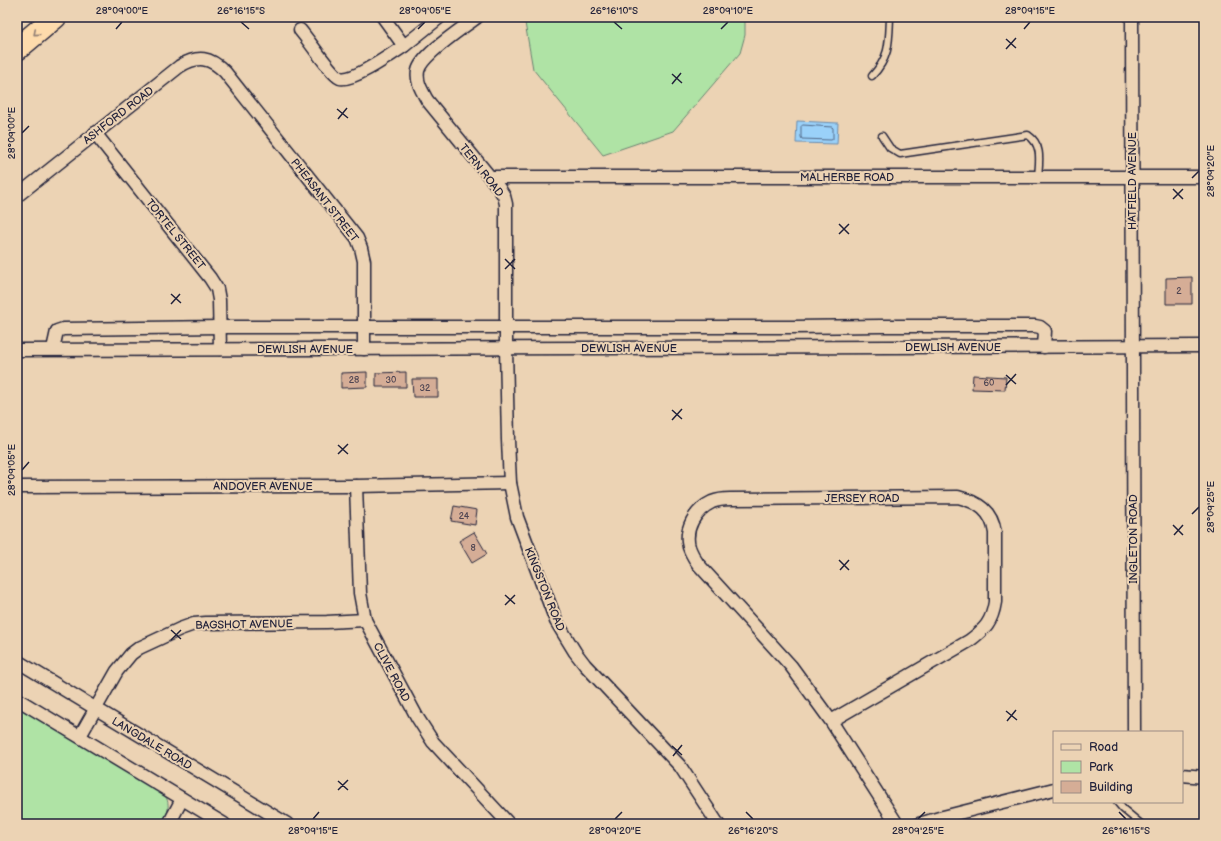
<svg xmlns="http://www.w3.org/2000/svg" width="1221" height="841" font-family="'Balsamiq Sans',sans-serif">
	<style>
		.green { fill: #afe3a5; stroke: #688270 }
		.water { fill: #9ad1f9; stroke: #6a8bad }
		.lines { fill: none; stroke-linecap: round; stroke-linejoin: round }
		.shore { stroke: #526887; stroke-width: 1 }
		.building { fill: #d5ad96; stroke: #22223b }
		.service-casing { stroke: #22223b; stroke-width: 9 }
		.minor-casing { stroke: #22223b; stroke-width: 15 }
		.motorway-casing { stroke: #22223b; stroke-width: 25 }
		.service { stroke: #ecd3b4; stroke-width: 6 }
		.minor { stroke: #ecd3b4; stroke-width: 12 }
		.motorway { stroke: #fedbac; stroke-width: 22 }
		.oneway { stroke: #907e74 }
		.ticks { fill: none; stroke: #22223b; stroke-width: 1.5 }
		.labels { text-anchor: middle; stroke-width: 4; stroke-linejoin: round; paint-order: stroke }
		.number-label { font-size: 9px; fill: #4f4552 }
		.street-label { font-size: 11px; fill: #22223b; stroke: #ecd3b4 }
		.neatline { fill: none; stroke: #22223b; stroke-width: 1.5 }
		.ticks-label { font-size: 10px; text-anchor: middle; fill: #22223b }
	</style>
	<rect width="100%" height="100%" fill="#ecd3b4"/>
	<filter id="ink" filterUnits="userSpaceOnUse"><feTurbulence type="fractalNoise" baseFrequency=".025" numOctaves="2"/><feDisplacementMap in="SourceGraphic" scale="8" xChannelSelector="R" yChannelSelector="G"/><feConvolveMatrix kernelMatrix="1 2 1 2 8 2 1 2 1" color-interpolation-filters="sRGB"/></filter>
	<g filter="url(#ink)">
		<g class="green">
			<path d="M524,17H745V35L740,53L673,131L603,155L533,69Z"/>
			<path d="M17,704L163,793C172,803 167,813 164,824H17Z"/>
		</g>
		<path class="water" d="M797,121L838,123L837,144L796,143Z"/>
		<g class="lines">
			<path class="shore" d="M803,125L832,127L833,128V139L831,140L802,139L801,137V127Z"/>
		</g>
		<g class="building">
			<path d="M1192,277V304H1166V278Z"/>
			<path d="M367,372V387L341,388V373Z"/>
			<path d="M406,372V387H376V373Z"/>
			<path d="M973,375L1006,377L1005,390L972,389Z"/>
			<path d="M412,379H438V397H413Z"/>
			<path d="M454,506L477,510L475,525L451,521Z"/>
			<path d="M474,532L487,554L472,563L459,541Z"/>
		</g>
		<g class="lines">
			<defs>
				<g id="service">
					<path d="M872,76C890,57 889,42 890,17"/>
					<path d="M882,136L890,148L900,154L1028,135C1043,145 1039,162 1038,177"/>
					<path d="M1117,802L1123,809L1141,824"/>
				</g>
				<g id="minor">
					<path d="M383,17L404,46L440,17"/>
					<path d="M477,17C463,28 421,55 418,71C416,82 422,91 427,100L499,188L504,196L506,204V348L508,440L510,483L517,517L556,621L575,652L585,665L680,766L718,824"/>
					<path d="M1132,17L1134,732"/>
					<path d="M300,30C308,39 331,74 340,78C352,82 392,54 404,46"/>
					<path d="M95,133L210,278L217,289L219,300L220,349"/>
					<path d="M490,177H1204"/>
					<path d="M17,196L180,66C198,55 210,57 225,72L357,238L361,248L364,261V349"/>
					<path d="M53,349L57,331L63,329L221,327H793L881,326H1035L1040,327L1045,331L1044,347"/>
					<path d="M17,350L1204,346"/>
					<path d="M356,486L360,593L365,620L417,717L433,742L509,824"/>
					<path d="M17,487L356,486L510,483"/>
					<path d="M17,661L287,824"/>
					<path d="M17,699L224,824"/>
					<path d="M831,721L969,641C985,629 992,622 995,602V533C992,511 978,502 958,497L730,499C724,499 717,500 712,502C695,510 684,529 689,547C691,553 694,558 698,564L791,666L831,721L897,824"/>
					<path d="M80,736L117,671L131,654L139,648L180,629L194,624L206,623L327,622L365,620"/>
					<path d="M1182,775L1204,777"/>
					<path d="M169,824L182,799"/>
					<path d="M919,824L943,817L1054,789"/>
				</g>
				<path id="motorway" d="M17,49L55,17"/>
			</defs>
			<use href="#service" class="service-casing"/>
			<use href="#minor" class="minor-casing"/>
			<use href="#motorway" class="motorway-casing"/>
			<use href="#service" class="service"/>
			<use href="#minor" class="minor"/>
			<use href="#motorway" class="motorway"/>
		</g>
		<defs><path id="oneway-chevron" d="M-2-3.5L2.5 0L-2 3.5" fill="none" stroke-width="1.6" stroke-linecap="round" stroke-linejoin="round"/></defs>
		<use class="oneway" href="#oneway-chevron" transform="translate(36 33) rotate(140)"/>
	</g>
	<path class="ticks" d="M241,22L249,29M614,22L622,29M116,29L122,22M418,29L425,22M721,29L728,22M1024,29L1030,22M1006,39L1016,48M1006,49L1016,38M672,74L682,83M672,84L681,73M337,109L348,118M338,119L347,108M22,133L29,126M1192,178L1199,171M1173,189L1183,199M1173,199L1183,189M839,224L849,234M839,234L849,224M505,259L515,269M505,269L515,259M171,294L181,303M171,304L180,294M1006,375L1016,384M1006,385L1016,374M672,410L682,419M672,420L682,409M338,445L348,454M338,454L348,444M22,470L29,462M1192,514L1199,507M1173,525L1183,535M1174,535L1183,525M839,560L849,570M840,570L849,560M505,595L515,604M505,605L515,595M171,630L181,639M171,640L181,630M1006,711L1017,720M1007,721L1016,710M672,746L682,755M673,756L682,745M338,781L348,790M338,790L348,780M746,812L753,819M1119,812L1126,819M313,819L319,812M615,819L622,812M918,819L925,812"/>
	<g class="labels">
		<g class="number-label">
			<text x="1179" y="294">2</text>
			<text x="354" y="383">28</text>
			<text x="391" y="383">30</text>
			<text x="989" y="386">60</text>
			<text x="425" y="391">32</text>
			<text x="464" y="519">24</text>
			<text x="473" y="551">8</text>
		</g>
		<g class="street-label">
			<text transform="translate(118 115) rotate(-38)" y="4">ASHFORD ROAD</text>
			<text transform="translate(482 170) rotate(52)" y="4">TERN ROAD</text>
			<text x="847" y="181">MALHERBE ROAD</text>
			<text transform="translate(1132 181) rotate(-90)" y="4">HATFIELD AVENUE</text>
			<text transform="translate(325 200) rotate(52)" y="4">PHEASANT STREET</text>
			<text transform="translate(176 234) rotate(51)" y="4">TORTEL STREET</text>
			<text x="953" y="351">DEWLISH AVENUE</text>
			<text x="629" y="352">DEWLISH AVENUE</text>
			<text x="305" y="353">DEWLISH AVENUE</text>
			<text x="263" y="490">ANDOVER AVENUE</text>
			<text x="862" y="502">JERSEY ROAD</text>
			<text transform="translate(1133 539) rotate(-90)" y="4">INGLETON ROAD</text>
			<text transform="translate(545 589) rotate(68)" y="4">KINGSTON ROAD</text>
			<text transform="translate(244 624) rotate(-1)" y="4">BAGSHOT AVENUE</text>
			<text transform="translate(392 672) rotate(62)" y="4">CLIVE ROAD</text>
			<text transform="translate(152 743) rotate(31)" y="4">LANGDALE ROAD</text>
		</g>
	</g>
	<rect width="1221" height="841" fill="none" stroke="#ecd3b4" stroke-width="44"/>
	<rect x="1053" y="731" width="130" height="72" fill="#ecd3b4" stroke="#9b8c84"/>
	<rect x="1061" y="744" width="20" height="6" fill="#ecd3b4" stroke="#9b8c84"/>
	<text x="1089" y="751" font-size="12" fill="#22223b">Road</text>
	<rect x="1061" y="761" width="20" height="12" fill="#afe3a5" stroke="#9b8c84"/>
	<text x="1089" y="771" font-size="12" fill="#22223b">Park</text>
	<rect x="1061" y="781" width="20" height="12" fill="#d5ad96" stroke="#9b8c84"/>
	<text x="1089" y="791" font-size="12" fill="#22223b">Building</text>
	<rect x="22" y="22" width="1177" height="797" class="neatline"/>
	<g class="ticks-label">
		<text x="122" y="14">28°09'00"E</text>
		<text x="241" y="14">26°16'15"S</text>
		<text x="425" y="14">28°09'05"E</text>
		<text x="614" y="14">26°16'10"S</text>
		<text x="728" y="14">28°09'10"E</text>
		<text x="1030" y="14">28°09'15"E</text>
		<text transform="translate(11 133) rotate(-90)" y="4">28°09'00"E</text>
		<text transform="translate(1210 171) rotate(-90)" y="4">28°09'20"E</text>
		<text transform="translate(11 470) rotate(-90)" y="4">28°09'05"E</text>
		<text transform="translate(1210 507) rotate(-90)" y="4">28°09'25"E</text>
		<text x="313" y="834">28°09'15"E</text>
		<text x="615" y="834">28°09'20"E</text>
		<text x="753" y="834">26°16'20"S</text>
		<text x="918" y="834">28°09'25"E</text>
		<text x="1126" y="834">26°16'15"S</text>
	</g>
</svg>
